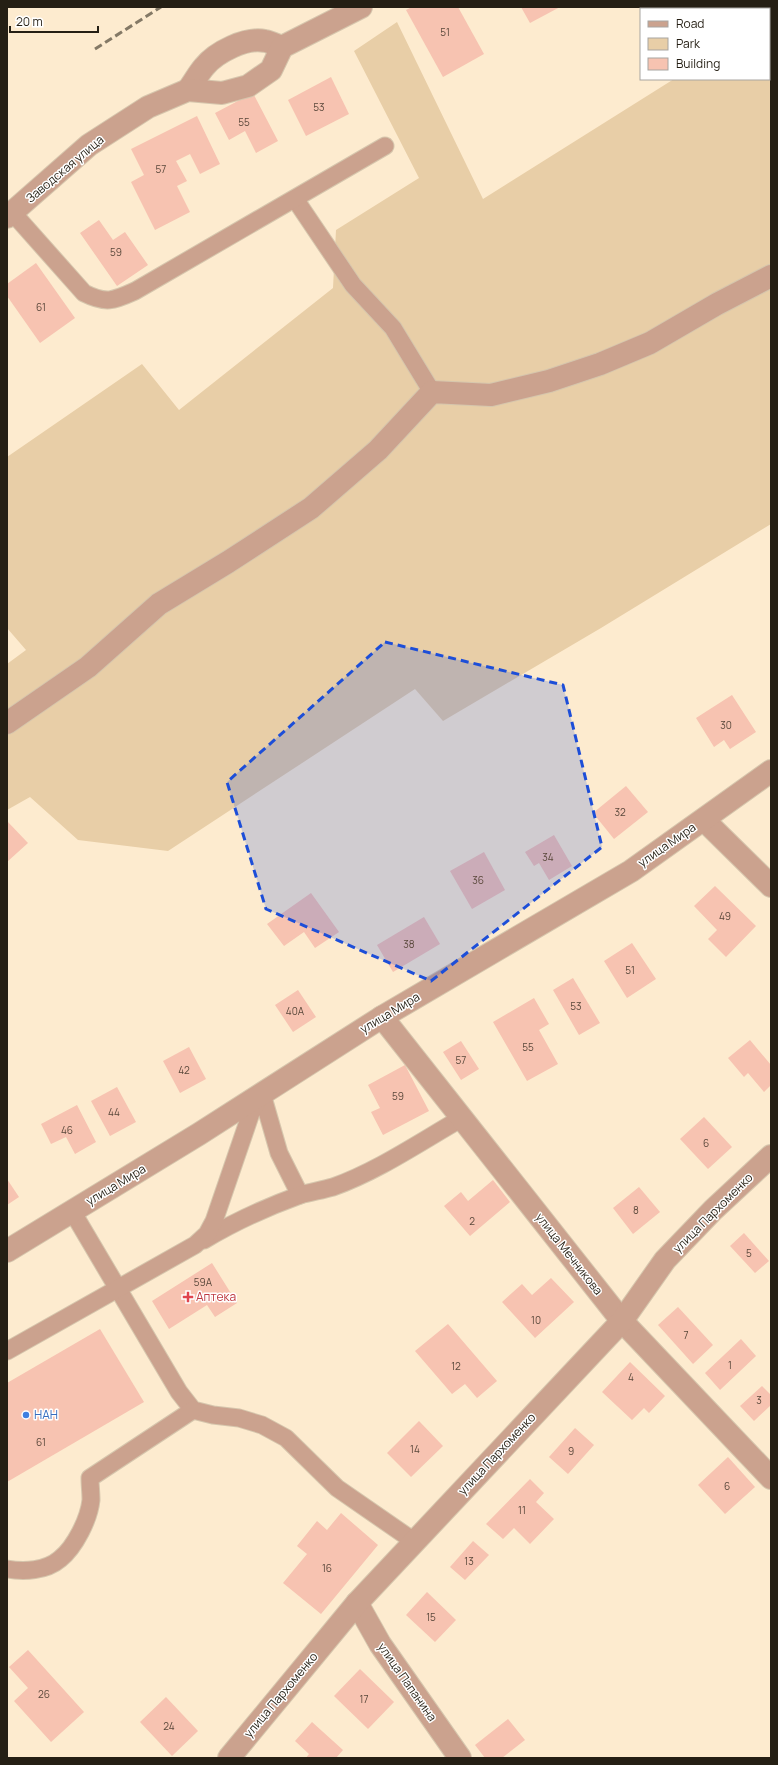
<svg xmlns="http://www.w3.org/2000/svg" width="778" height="1765" font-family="Manrope,sans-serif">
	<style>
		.green { fill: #e8cea7 }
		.building { fill: #f7c3b1 }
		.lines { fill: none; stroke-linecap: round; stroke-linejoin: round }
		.service-casing { stroke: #d6c6ad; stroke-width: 19 }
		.minor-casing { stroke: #d6c6ad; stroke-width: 24 }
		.tertiary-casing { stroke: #d6c6ad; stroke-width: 24 }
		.service { stroke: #cba28e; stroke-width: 17 }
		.minor { stroke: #cba28e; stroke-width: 22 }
		.tertiary { stroke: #cba28e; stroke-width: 22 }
		.rail { stroke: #847966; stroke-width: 3; stroke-dasharray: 8 4; stroke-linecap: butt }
		.marked { fill: #1d4ed8; fill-opacity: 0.2; stroke: #1d4ed8; stroke-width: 3; stroke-dasharray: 8 5; stroke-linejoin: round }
		.health-dot { fill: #e0444e; stroke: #fff; stroke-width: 1.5 }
		.shop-dot { fill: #3f7fe0; stroke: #fff; stroke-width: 1.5 }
		.labels { text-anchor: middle; stroke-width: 3; stroke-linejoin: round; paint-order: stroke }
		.number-label { font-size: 10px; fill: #5a483b }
		.street-label { font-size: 12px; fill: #251f14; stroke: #fff }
		.health-label { font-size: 12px; fill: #be3a42; stroke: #fff; text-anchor: start }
		.shop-label { font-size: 12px; fill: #366cbe; stroke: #fff; text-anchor: start }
	</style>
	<rect width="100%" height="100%" fill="#fdebcf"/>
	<path class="green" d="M722,7H771V524L601,628L443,721L415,689L168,851L78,840L30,797L7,810V664L26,650L7,628V457L142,364L179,410L333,288L336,230L419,178L354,51L397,22L483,199L674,79H769V9H723Z"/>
	<g class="building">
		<path d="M412,7H458L484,54L443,77L406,10Z"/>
		<path d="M521,7H560L530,23Z"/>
		<path d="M331,77L349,114L306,136L288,100Z"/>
		<path d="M253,93L278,141L256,153L245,131L229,140L215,113Z"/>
		<path d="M197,116L220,164L200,174L190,154L176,161L187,181L177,186L190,212L155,230L131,182L144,175L131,149Z"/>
		<path d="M99,220L113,240L125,232L148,265L117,286L80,233Z"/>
		<path d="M36,263L75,318L40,343L7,296V284Z"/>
		<path d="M732,695L756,732L730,749L724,740L714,747L696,718Z"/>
		<path d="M626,786L648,812L614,839L593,813Z"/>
		<path d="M7,821L28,843L7,862Z"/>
		<path d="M554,835L572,866L549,880L539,863L534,866L525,852Z"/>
		<path d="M484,852L505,890L472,909L450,871Z"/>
		<path d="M715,886L756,926L726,957L708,939L717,930L694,906Z"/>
		<path d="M311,893L339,932L315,948L304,932L284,946L267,924Z"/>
		<path d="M424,917L440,944L393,972L377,945Z"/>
		<path d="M632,943L656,979L627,998L604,961Z"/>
		<path d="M573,978L600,1023L579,1035L553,990Z"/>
		<path d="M298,990L316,1017L293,1032L275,1005Z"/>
		<path d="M534,998L549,1024L539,1030L558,1064L527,1081L493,1022Z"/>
		<path d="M750,1040L771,1065V1085L764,1092L748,1073L744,1077L728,1058Z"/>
		<path d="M461,1041L479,1069L461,1080L443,1052Z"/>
		<path d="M189,1047L206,1079L180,1093L163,1061Z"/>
		<path d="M405,1065L429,1111L383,1135L371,1112L380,1108L368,1085Z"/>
		<path d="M117,1087L136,1122L110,1136L91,1101Z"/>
		<path d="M77,1105L96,1142L75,1154L66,1137L51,1144L41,1124Z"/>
		<path d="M704,1117L732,1147L708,1169L680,1139Z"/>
		<path d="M7,1179L19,1197L7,1205Z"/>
		<path d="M493,1180L510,1202L470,1236L444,1206L461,1192L468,1201Z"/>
		<path d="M639,1187L660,1212L633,1234L613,1208Z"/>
		<path d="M744,1233L769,1261L755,1273L730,1246Z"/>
		<path d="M212,1263L237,1303L215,1317L207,1305L169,1329L152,1301Z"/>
		<path d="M551,1278L574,1302L535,1338L502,1302L522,1284L532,1295Z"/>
		<path d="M678,1307L713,1345L693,1364L658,1325Z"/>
		<path d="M448,1324L497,1381L477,1398L465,1384L452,1394L415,1351Z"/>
		<path d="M100,1329L144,1402L7,1482V1383Z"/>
		<path d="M741,1339L756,1356L720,1390L705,1373Z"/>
		<path d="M630,1362L665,1396L649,1413L644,1408L632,1420L602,1392Z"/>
		<path d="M762,1386L771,1395V1405L754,1421L740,1406Z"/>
		<path d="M419,1421L443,1446L411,1477L387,1453Z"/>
		<path d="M575,1428L594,1445L568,1474L549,1457Z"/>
		<path d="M728,1457L755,1487L725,1514L698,1485Z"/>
		<path d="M530,1479L544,1493L536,1502L554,1519L530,1544L514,1528L503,1539L486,1524Z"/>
		<path d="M341,1513L378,1545L321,1614L283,1583L307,1554L297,1546L317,1521L327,1530Z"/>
		<path d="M473,1541L489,1555L465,1580L450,1567Z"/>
		<path d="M427,1592L456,1620L435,1642L406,1615Z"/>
		<path d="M28,1650L84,1712L51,1742L14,1701L28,1688L9,1667Z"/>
		<path d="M360,1669L394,1702L368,1729L334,1696Z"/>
		<path d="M166,1697L198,1731L172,1756L140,1722Z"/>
		<path d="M508,1719L525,1740L502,1758H485L475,1745Z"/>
		<path d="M312,1722L343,1750L336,1758H306L309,1754L295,1741Z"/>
	</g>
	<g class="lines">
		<defs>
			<g id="service">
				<path d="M295,199L353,285L393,328L432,392"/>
				<path d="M12,212L84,293C106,304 113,301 135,291L385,146"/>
				<path d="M262,1094L279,1153L300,1195"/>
				<path d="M72,1211L179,1392L193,1410L213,1415L239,1418L262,1425L286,1438L337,1488L415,1542"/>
				<path d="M204,1240C234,1222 267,1207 300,1195C311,1192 322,1190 333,1187C378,1171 420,1142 462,1118"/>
				<path d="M7,1351L195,1245L207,1234L214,1221L251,1113L262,1094"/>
				<path d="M7,1569C24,1572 46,1571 60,1559C75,1547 89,1519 91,1500C91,1493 90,1485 90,1478L193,1410"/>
			</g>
			<g id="minor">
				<path d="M188,90C194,82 198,74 204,67C216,52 246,37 265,41C271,42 276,45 282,47"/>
				<path d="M7,217L89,145L148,107L188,90L222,93L248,86L271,70L282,47L361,7"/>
				<path d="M7,723L88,667L159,604L228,562L311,508L378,450L432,392L491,395L549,381L600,364L650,343L717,304L771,276"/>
				<path d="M704,820L771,886"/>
				<path d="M382,1017L622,1321L771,1478"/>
				<path d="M357,1603L380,1644L460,1758"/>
				<path d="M229,1758L357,1603L622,1321L665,1260L713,1210L771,1156"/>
			</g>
			<path id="tertiary" d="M7,1251L199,1134L382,1017L631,871L771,771"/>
		</defs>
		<use href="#service" class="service-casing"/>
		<use href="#minor" class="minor-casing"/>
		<use href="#tertiary" class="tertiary-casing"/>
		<use href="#service" class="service"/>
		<use href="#minor" class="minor"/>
		<use href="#tertiary" class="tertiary"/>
		<path class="rail" d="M95,49L161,7"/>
	</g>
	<path class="marked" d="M385,642L563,685L602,847L431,981L266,909L227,782Z"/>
	<path class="health-dot" d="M186 1291h4v4h4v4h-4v4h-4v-4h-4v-4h4z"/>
	<circle class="shop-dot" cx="26" cy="1415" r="4"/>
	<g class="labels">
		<g class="number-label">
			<text x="445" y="36">51</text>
			<text x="319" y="111">53</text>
			<text x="244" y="126">55</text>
			<text x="161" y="173">57</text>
			<text x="116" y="256">59</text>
			<text x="41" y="311">61</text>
			<text x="726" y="729">30</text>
			<text x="620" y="816">32</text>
			<text x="548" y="861">34</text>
			<text x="478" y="884">36</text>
			<text x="725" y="920">49</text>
			<text x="409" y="948">38</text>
			<text x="630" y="974">51</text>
			<text x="576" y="1010">53</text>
			<text x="295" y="1015">40А</text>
			<text x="528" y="1051">55</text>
			<text x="461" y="1064">57</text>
			<text x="184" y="1074">42</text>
			<text x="398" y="1100">59</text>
			<text x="114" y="1116">44</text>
			<text x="67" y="1134">46</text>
			<text x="706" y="1147">6</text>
			<text x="636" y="1214">8</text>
			<text x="472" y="1225">2</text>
			<text x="749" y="1257">5</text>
			<text x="203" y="1286">59А</text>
			<text x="536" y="1324">10</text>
			<text x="686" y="1339">7</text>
			<text x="730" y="1369">1</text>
			<text x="456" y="1370">12</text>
			<text x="631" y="1381">4</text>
			<text x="759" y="1404">3</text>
			<text x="41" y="1446">61</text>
			<text x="415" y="1453">14</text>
			<text x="571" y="1455">9</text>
			<text x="727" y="1490">6</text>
			<text x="522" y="1514">11</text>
			<text x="469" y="1565">13</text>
			<text x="327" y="1572">16</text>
			<text x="431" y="1621">15</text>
			<text x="44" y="1698">26</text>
			<text x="364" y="1703">17</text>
			<text x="169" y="1730">24</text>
		</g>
		<g class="street-label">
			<text transform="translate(65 169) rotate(-40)" y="4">Заводская улица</text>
			<text transform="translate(667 845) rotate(-35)" y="4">улица Мира</text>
			<text transform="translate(390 1013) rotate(-31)" y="4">улица Мира</text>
			<text transform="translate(116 1185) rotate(-31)" y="4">улица Мира</text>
			<text transform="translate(713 1213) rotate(-45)" y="4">улица Пархоменко</text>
			<text transform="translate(569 1254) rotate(52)" y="4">улица Мечникова</text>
			<text transform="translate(497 1454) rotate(-47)" y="4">улица Пархоменко</text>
			<text transform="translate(407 1682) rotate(55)" y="4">улица Папанина</text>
			<text transform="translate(281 1695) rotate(-50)" y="4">улица Пархоменко</text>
		</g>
		<g class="health-label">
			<text x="196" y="1301">Аптека</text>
		</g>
		<g class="shop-label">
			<text x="34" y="1419">НАН</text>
		</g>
	</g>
	<rect width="778" height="1765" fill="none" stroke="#251f14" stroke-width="16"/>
	<rect x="640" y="8" width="130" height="72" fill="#ffffff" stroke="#a8a5a1"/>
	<rect x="648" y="21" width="20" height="6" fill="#cba28e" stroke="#a8a5a1"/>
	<text x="676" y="28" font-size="12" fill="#251f14">Road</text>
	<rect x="648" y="38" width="20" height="12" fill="#e8cea7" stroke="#a8a5a1"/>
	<text x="676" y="48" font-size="12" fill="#251f14">Park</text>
	<rect x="648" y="58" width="20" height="12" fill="#f7c3b1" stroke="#a8a5a1"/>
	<text x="676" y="68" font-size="12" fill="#251f14">Building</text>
	<path d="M10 26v6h88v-6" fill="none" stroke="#251f14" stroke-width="2"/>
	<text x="16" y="26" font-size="12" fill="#251f14" stroke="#ffffff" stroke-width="3" paint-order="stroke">20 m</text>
</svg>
